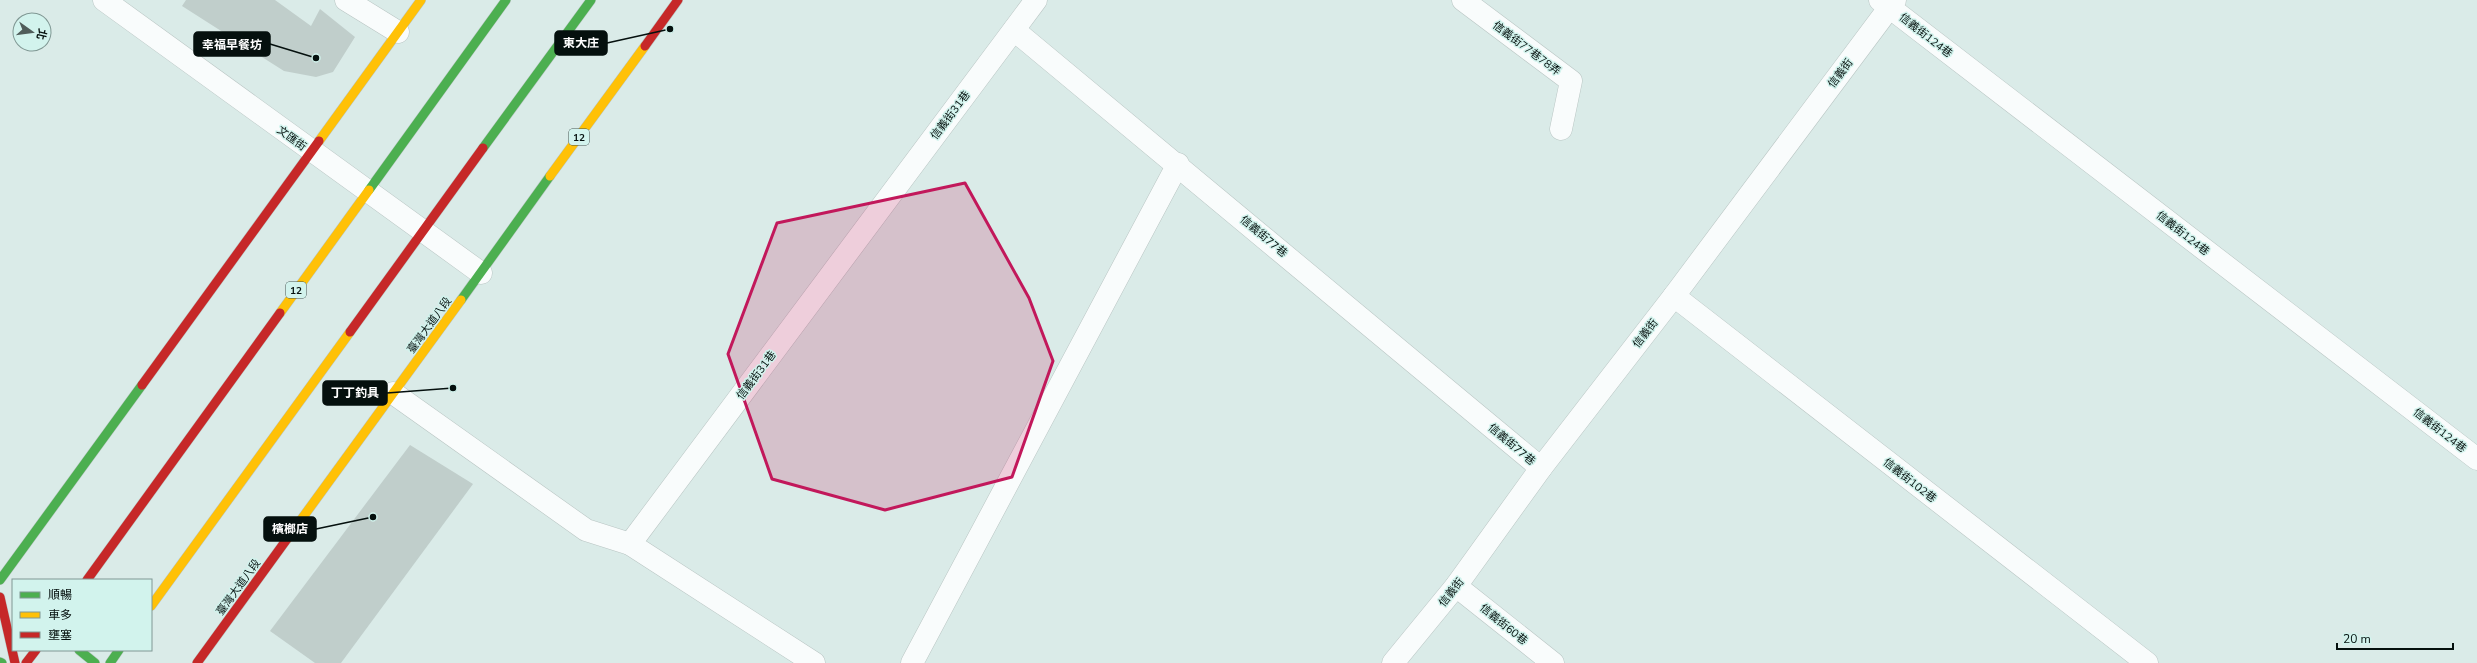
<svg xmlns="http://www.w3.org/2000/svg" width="2477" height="663" font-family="'Nunito Sans','Noto Sans TC',sans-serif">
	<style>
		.building { fill: #c0cecb }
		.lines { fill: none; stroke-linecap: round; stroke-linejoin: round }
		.lane-casing { stroke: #b9c5c3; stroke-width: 23 }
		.street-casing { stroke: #b9c5c3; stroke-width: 23 }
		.fast-casing { stroke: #b9c5c3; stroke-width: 10 }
		.slow-casing { stroke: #b9c5c3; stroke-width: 10 }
		.jam-casing { stroke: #b9c5c3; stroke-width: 10 }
		.lane { stroke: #f9fcfc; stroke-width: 22 }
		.street { stroke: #f9fcfc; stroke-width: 22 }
		.fast { stroke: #4caf50; stroke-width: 9 }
		.slow { stroke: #ffc107; stroke-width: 9 }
		.jam { stroke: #c62828; stroke-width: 9 }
		.marked { fill: #c2185b; fill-opacity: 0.2; stroke: #c2185b; stroke-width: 3; stroke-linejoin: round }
		.labels { text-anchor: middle; stroke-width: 3; stroke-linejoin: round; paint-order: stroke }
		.shield { fill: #d2f3ed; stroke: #425451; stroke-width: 1 }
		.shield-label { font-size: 10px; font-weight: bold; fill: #05100e }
		.street-label { font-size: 11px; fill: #05100e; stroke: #d2f3ed }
		.leader { fill: none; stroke: #05100e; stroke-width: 1.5 }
		.callout-dot { fill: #05100e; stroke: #d2f3ed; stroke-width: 1.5 }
		.callout { fill: #05100e; stroke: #05100e; stroke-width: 1.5 }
		.callout-label { font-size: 12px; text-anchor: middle; font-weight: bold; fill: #fff }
	</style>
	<rect width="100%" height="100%" fill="#daebe8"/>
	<g class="building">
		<path d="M186,0H275L311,26L320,9L355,37L333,72L316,77L284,71L182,6Z"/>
		<path d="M410,445L473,484L341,663H315L270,631Z"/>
	</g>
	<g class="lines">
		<defs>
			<g id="lane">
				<path d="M346,0L398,32"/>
				<path d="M1463,0L1571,81L1561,129"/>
				<path d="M393,393L586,530L630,544"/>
			</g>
			<g id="street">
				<path d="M104,0L481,273"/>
				<path d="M1880,0L2477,459"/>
				<path d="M1014,30L1541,468"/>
				<path d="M1674,296L2147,663"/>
				<path d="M1456,586L1553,663"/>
				<path d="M814,663L630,544L1036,0"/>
				<path d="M912,663L1178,164"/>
				<path d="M1393,663L1456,586L1541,468L1674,296L1895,0"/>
			</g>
			<g id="fast">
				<path d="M483,148L591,0"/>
				<path d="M369,190L506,0"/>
				<path d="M461,300L550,176"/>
				<path d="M0,580L142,385"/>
				<path d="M79,650L95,663"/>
				<path d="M0,662L2,663"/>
				<path d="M110,663L119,650"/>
			</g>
			<g id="slow">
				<path d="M319,141L421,0"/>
				<path d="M550,176L645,46"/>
				<path d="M280,313L369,190"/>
				<path d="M287,539L461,300"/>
				<path d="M151,606L350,332"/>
			</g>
			<g id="jam">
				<path d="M645,46L678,0"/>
				<path d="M350,332L483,148"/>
				<path d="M142,385L319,141"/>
				<path d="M87,580L280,313"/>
				<path d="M0,597L15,663"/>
				<path d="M26,663L36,650"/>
				<path d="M197,663L287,539"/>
			</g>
		</defs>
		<use href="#lane" class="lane-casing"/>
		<use href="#street" class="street-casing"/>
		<use href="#fast" class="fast-casing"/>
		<use href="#slow" class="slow-casing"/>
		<use href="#jam" class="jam-casing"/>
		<use href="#lane" class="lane"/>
		<use href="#street" class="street"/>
		<use href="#fast" class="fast"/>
		<use href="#slow" class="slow"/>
		<use href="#jam" class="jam"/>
	</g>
	<path class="marked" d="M965,183L1029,298L1053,361L1012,477L885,510L772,479L728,354L777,223Z"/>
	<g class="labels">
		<g class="shield">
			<rect x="569" y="129" width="20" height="16" rx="3"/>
			<rect x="286" y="282" width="20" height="16" rx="3"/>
		</g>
		<g class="shield-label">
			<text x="579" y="141">12</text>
			<text x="296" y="294">12</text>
		</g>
		<g class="street-label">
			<text transform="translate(1926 35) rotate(38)" y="4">信義街124巷</text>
			<text transform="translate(1527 48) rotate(37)" y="4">信義街77巷78弄</text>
			<text transform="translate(1840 73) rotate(-53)" y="4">信義街</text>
			<text transform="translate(950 115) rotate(-53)" y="4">信義街31巷</text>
			<text transform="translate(292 138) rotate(36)" y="4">文匯街</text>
			<text transform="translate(2183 233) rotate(38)" y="4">信義街124巷</text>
			<text transform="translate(1264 236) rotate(40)" y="4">信義街77巷</text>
			<text transform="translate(429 325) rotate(-54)" y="4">臺灣大道八段</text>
			<text transform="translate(1645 333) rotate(-52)" y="4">信義街</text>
			<text transform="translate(756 375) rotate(-53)" y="4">信義街31巷</text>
			<text transform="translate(2440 430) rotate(38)" y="4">信義街124巷</text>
			<text transform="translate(1512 444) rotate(40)" y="4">信義街77巷</text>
			<text transform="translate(1910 480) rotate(38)" y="4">信義街102巷</text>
			<text transform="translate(238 587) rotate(-54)" y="4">臺灣大道八段</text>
			<text transform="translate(1451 592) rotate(-52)" y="4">信義街</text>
			<text transform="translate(1504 624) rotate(39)" y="4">信義街60巷</text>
		</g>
	</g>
	<path class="leader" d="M670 29L607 43M316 58L270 44M453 388L387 393M373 517L316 529"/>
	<g class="callout-dot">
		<circle cx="670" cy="29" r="4"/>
		<circle cx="316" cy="58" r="4"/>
		<circle cx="453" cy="388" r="4"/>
		<circle cx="373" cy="517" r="4"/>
	</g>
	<g class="callout">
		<rect x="555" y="31" width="52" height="24" rx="4"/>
		<rect x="194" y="32" width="76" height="24" rx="4"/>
		<rect x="323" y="381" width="64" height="24" rx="4"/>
		<rect x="264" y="517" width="52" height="24" rx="4"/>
	</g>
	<g class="callout-label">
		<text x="581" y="47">東大庄</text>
		<text x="232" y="49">幸福早餐坊</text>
		<text x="355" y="397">丁丁釣具</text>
		<text x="290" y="533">檳榔店</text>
	</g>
	<rect x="12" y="579" width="140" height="72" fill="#d2f3ed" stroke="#809894"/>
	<rect x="20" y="592" width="20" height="6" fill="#4caf50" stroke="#809894"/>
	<text x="48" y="599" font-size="12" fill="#05100e">順暢</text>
	<rect x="20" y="612" width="20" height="6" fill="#ffc107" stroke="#809894"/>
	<text x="48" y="619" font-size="12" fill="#05100e">車多</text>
	<rect x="20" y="632" width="20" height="6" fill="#c62828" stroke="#809894"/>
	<text x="48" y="639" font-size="12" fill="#05100e">壅塞</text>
	<g transform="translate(32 32) rotate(104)"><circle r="19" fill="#d2f3ed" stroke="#809894"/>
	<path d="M0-3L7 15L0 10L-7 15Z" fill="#505d5a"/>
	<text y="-6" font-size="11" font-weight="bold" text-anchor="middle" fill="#05100e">北</text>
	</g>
	<path d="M2337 643v6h116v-6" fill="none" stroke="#05100e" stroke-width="2"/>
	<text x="2343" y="643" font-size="12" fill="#05100e" stroke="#d2f3ed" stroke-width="3" paint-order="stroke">20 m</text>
</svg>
